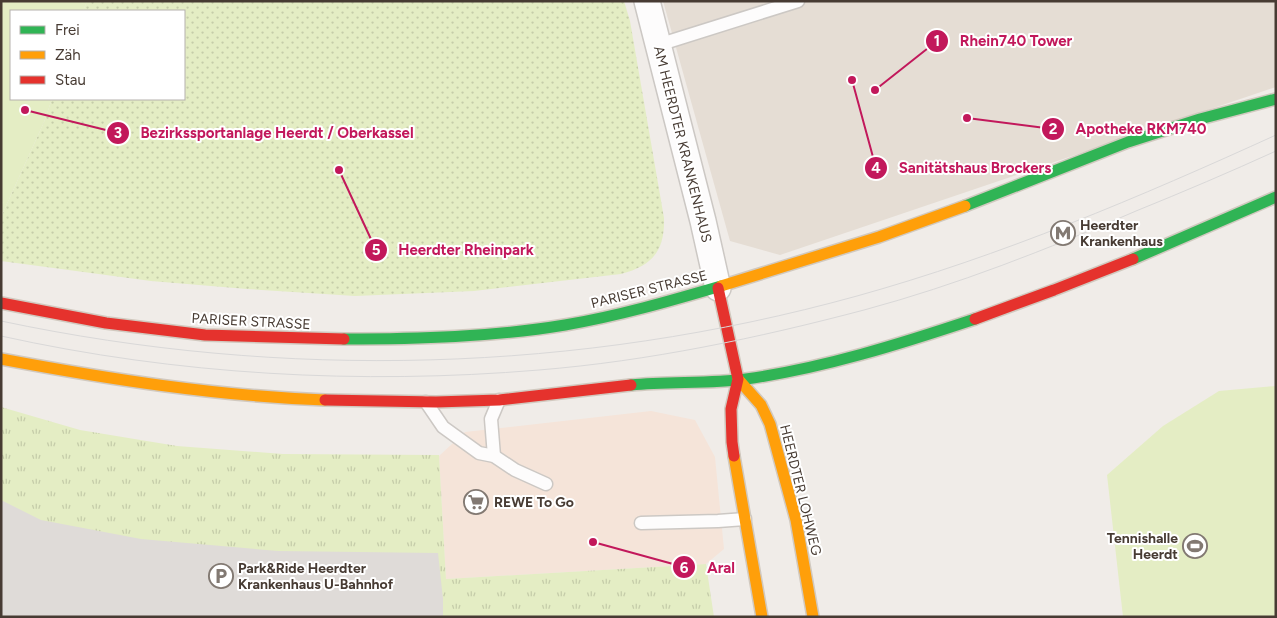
<svg xmlns="http://www.w3.org/2000/svg" width="1277" height="618" font-family="Figtree,sans-serif">
	<style>
		.residential { fill: #e5ddd4 }
		.commercial { fill: #f5e4d9 }
		.grass { fill: url(#grass-tufts) }
		.park { fill: url(#park-dots) }
		.pitch { fill: #e4edc4 }
		.parking { fill: #dfdbd8 }
		.lines { fill: none; stroke-linecap: round; stroke-linejoin: round }
		.lane-casing { stroke: #ccc8c4; stroke-width: 15 }
		.street-casing { stroke: #ccc8c4; stroke-width: 28 }
		.fast-casing { stroke: #d1c9bf; stroke-width: 14 }
		.slow-casing { stroke: #d1c9bf; stroke-width: 14 }
		.jam-casing { stroke: #d1c9bf; stroke-width: 14 }
		.lane { stroke: #fdfcfc; stroke-width: 12 }
		.street { stroke: #fdfcfc; stroke-width: 25 }
		.fast { stroke: #30b455; stroke-width: 11 }
		.slow { stroke: #ff9f0a; stroke-width: 11 }
		.jam { stroke: #e5322d; stroke-width: 11 }
		.tram { stroke: #d9d8d8; stroke-width: 1 }
		.labels { text-anchor: middle; stroke-width: 4; stroke-linejoin: round; paint-order: stroke }
		.street-label { font-size: 14px; fill: #473b33; stroke: #fff }
		.poi-label { font-size: 14px; font-weight: bold; fill: #473b33; stroke: #fff; text-anchor: start }
		.leader { fill: none; stroke: #c2185b; stroke-width: 2 }
		.callout-dot { fill: #c2185b; stroke: #fff; stroke-width: 2 }
		.mark-label { font-size: 15px; text-anchor: middle; font-weight: bold; fill: #fff }
		.callout-label { font-size: 15px; text-anchor: middle; font-weight: bold; fill: #c2185b; stroke: #fff; stroke-width: 4; stroke-linejoin: round; paint-order: stroke }
	</style>
	<defs>
		<pattern id="grass-tufts" width="24" height="20" patternUnits="userSpaceOnUse" patternTransform="scale(1.25)"><rect width="24" height="20" fill="#e4edc4"/><path d="M3 7l-1-3M5 7V3M7 7l1-3M15 17l-1-3M17 17v-4M19 17l1-3" fill="none" stroke="#c5cca9"/></pattern>
		<pattern id="park-dots" width="8" height="8" patternUnits="userSpaceOnUse" patternTransform="scale(1.25)"><rect width="8" height="8" fill="#e4edc4"/><path d="M2 2h.1M6 6h.1" fill="none" stroke="#c5cca9" stroke-width="1.8" stroke-linecap="round"/></pattern>
	</defs>
	<rect width="100%" height="100%" fill="#f0ece8"/>
	<path class="residential" d="M663,1H1276V87L780,255L730,241Z"/>
	<path class="commercial" d="M651,411L695,420L715,457L724,549L706,564L446,579L439,456L465,432Z"/>
	<path class="grass" d="M1,407L80,430L177,446L283,454L439,455L446,579L706,564L714,617H1Z"/>
	<path class="park" d="M87,1H624L630,21L664,218C665,251 652,266 621,274L474,291L355,296L247,289L151,281L1,261V217L44,122L52,99H184V11H83Z"/>
	<g class="pitch">
		<path d="M1,1H87L83,11H11V99H52L44,122L1,217Z"/>
		<path d="M1276,386V617H1123L1107,475L1163,426L1219,391Z"/>
	</g>
	<path class="parking" d="M1,500L41,520L141,539L278,551L438,553L443,599V617H1Z"/>
	<g class="lines">
		<defs>
			<g id="lane">
				<path d="M658,45L798,1"/>
				<path d="M426,402L443,427L479,453L494,456L515,470L546,484"/>
				<path d="M494,456L491,419L499,400"/>
				<path d="M641,523L718,521L745,519"/>
			</g>
			<path id="street" d="M647,1L703,221L718,288"/>
			<g id="fast">
				<path d="M965,206L1128,142L1200,119L1276,99"/>
				<path d="M1133,259L1276,197"/>
				<path d="M344,339C418,339 493,337 565,325C618,316 670,301 721,286"/>
				<path d="M631,385C669,381 708,384 746,379C824,368 900,344 975,319"/>
			</g>
			<g id="slow">
				<path d="M721,286L879,237L965,206"/>
				<path d="M1,359C108,379 216,396 325,400"/>
				<path d="M738,379L761,405L770,424L796,520L813,617"/>
				<path d="M734,456L762,617"/>
			</g>
			<g id="jam">
				<path d="M718,288L738,379L731,409L732,442L734,456"/>
				<path d="M1,303L106,323L205,335L344,339"/>
				<path d="M975,319L1054,290L1133,259"/>
				<path d="M325,400L436,402L499,400L631,385"/>
			</g>
		</defs>
		<use href="#lane" class="lane-casing"/>
		<use href="#street" class="street-casing"/>
		<use href="#fast" class="fast-casing"/>
		<use href="#slow" class="slow-casing"/>
		<use href="#jam" class="jam-casing"/>
		<use href="#lane" class="lane"/>
		<use href="#street" class="street"/>
		<use href="#fast" class="fast"/>
		<use href="#slow" class="slow"/>
		<use href="#jam" class="jam"/>
		<g class="tram">
			<path d="M1,321C284,381 579,373 857,296C1001,256 1140,197 1276,135"/>
			<path d="M1,336C177,375 360,385 539,370C649,361 758,338 864,310C957,285 1048,249 1136,211C1183,192 1230,172 1276,151"/>
		</g>
	</g>
	<defs>
		<symbol id="metro-ring" viewBox="-11 -11 22 22"><circle r="9.5" fill="#fff" stroke="#827972" stroke-width="1.5"/><path d="M-5.5 5V-5H-3L0 0L3-5H5.5V5H3V-.5L0 4L-3-.5V5Z" fill="#827972"/></symbol>
		<symbol id="supermarket-ring" viewBox="-11 -11 22 22"><circle r="9.5" fill="#fff" stroke="#827972" stroke-width="1.5"/><path d="M-6-5.5h2.5l.6 2H6L4.5 2H-2.5L-4.4-4H-6ZM-1.5 3.2a1.3 1.3 0 1 0 .1 0ZM3 3.2a1.3 1.3 0 1 0 .1 0Z" fill="#827972"/></symbol>
		<symbol id="stadium-ring" viewBox="-11 -11 22 22"><circle r="9.5" fill="#fff" stroke="#827972" stroke-width="1.5"/><path d="M0-5a6.5 5 0 1 0 0 10a6.5 5 0 1 0 0-10ZM-3.5-1.8h7v3.6h-7Z" fill="#827972"/></symbol>
		<symbol id="parking-ring" viewBox="-11 -11 22 22"><circle r="9.5" fill="#fff" stroke="#827972" stroke-width="1.5"/><path d="M-3.5-5.5H1a3.5 3.5 0 0 1 0 7H-1V5.5H-3.5ZM-1-3.4V-.6H.8a1.4 1.4 0 0 0 0-2.8Z" fill="#827972"/></symbol>
	</defs>
	<g fill-rule="evenodd">
		<use href="#metro-ring" x="1049" y="219" width="28" height="28"/>
		<use href="#supermarket-ring" x="462" y="488" width="28" height="28"/>
		<use href="#stadium-ring" x="1181" y="532" width="28" height="28"/>
		<use href="#parking-ring" x="207" y="562" width="28" height="28"/>
	</g>
	<g class="labels">
		<g class="street-label">
			<text transform="translate(683 144) rotate(76)" y="5">AM HEERDTER KRANKENHAUS</text>
			<text transform="translate(649 289) rotate(-14)" y="5">PARISER STRASSE</text>
			<text transform="translate(251 321) rotate(3)" y="5">PARISER STRASSE</text>
			<text transform="translate(801 490) rotate(76)" y="5">HEERDTER LOHWEG</text>
		</g>
		<g class="poi-label">
			<text x="1080" y="230">Heerdter<tspan x="1080" dy="16">Krankenhaus</tspan></text>
			<text x="494" y="507">REWE To Go</text>
			<text x="1178" y="543" text-anchor="end">Tennishalle<tspan x="1178" dy="16">Heerdt</tspan></text>
			<text x="238" y="573">Park&amp;Ride Heerdter<tspan x="238" dy="16">Krankenhaus U-Bahnhof</tspan></text>
		</g>
	</g>
	<path class="leader" d="M875 90L937 41M967 118L1053 129M25 110L118 133M852 80L876 168M339 170L376 250M593 542L684 567"/>
	<g class="callout-dot">
		<circle cx="875" cy="90" r="5"/>
		<circle cx="967" cy="118" r="5"/>
		<circle cx="25" cy="110" r="5"/>
		<circle cx="852" cy="80" r="5"/>
		<circle cx="339" cy="170" r="5"/>
		<circle cx="593" cy="542" r="5"/>
		<circle cx="937" cy="41" r="12"/>
		<circle cx="1053" cy="129" r="12"/>
		<circle cx="118" cy="133" r="12"/>
		<circle cx="876" cy="168" r="12"/>
		<circle cx="376" cy="250" r="12"/>
		<circle cx="684" cy="567" r="12"/>
	</g>
	<g class="mark-label">
		<text x="937" y="46">1</text>
		<text x="1053" y="134">2</text>
		<text x="118" y="138">3</text>
		<text x="876" y="173">4</text>
		<text x="376" y="255">5</text>
		<text x="684" y="573">6</text>
	</g>
	<g class="callout-label">
		<text x="1016" y="46">Rhein740 Tower</text>
		<text x="1141" y="134">Apotheke RKM740</text>
		<text x="277" y="138">Bezirkssportanlage Heerdt / Oberkassel</text>
		<text x="975" y="173">Sanitätshaus Brockers</text>
		<text x="466" y="255">Heerdter Rheinpark</text>
		<text x="721" y="573">Aral</text>
	</g>
	<rect width="1277" height="618" fill="none" stroke="#473b33" stroke-width="5"/>
	<rect x="10" y="10" width="175" height="90" fill="#ffffff" stroke="#b5b1ad"/>
	<rect x="20" y="26" width="25" height="8" fill="#30b455" stroke="#b5b1ad"/>
	<text x="55" y="35" font-size="15" fill="#473b33">Frei</text>
	<rect x="20" y="51" width="25" height="8" fill="#ff9f0a" stroke="#b5b1ad"/>
	<text x="55" y="60" font-size="15" fill="#473b33">Zäh</text>
	<rect x="20" y="76" width="25" height="8" fill="#e5322d" stroke="#b5b1ad"/>
	<text x="55" y="85" font-size="15" fill="#473b33">Stau</text>
</svg>
